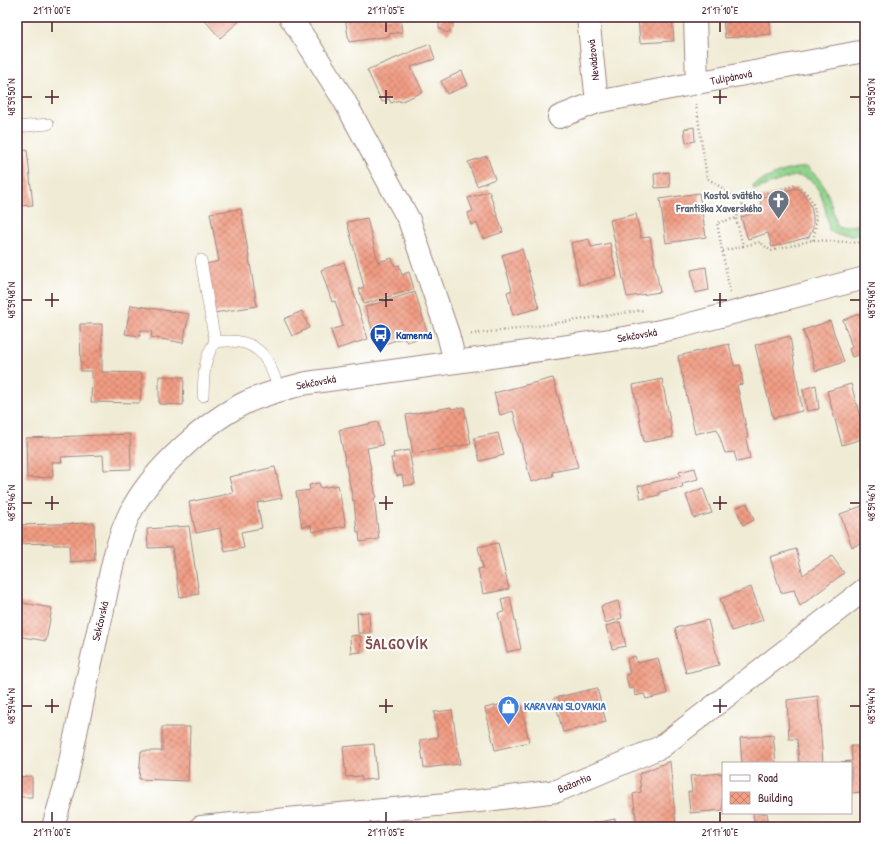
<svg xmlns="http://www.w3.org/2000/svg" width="882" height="844" font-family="'Patrick Hand',sans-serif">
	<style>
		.grass { fill: url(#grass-dots); stroke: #6d7a5c }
		.building { fill: url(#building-cross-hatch) }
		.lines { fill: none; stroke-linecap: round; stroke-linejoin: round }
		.service-casing { stroke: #9d8580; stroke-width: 12 }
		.minor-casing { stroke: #9d8580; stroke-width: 24 }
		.tertiary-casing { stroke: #9d8580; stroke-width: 24 }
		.path { stroke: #9d8580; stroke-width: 2.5; stroke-dasharray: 1 3; stroke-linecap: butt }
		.service { stroke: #fff; stroke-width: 11 }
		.minor { stroke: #fff; stroke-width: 22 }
		.tertiary { stroke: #fff; stroke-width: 22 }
		.ticks { fill: none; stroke: #4a1f2b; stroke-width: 1.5 }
		.labels { text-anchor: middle; stroke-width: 4; stroke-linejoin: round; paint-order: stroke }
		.street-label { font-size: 11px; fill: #4a1f2b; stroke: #fff }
		.worship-label { font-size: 11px; font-weight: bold; fill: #5b616d; stroke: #fff; text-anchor: end }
		.transit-label { font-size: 11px; font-weight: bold; fill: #164399; stroke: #fff; text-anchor: start }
		.shop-label { font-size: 11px; font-weight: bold; fill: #366cbe; stroke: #fff; text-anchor: start }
		.district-label { font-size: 15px; font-weight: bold; letter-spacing: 1px; fill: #844b4a; stroke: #fff }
		.neatline { fill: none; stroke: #4a1f2b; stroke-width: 1.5 }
		.ticks-label { font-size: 10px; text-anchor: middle; fill: #4a1f2b }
	</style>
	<defs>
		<pattern id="grass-dots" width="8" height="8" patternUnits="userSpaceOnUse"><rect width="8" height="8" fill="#90d58e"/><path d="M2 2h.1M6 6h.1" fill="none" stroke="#7eb67b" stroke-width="1.8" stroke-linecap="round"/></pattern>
		<pattern id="building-cross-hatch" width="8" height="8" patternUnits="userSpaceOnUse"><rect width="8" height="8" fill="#f19c83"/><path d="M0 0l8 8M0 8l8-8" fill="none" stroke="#c57f6b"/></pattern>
	</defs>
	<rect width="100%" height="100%" fill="#fff"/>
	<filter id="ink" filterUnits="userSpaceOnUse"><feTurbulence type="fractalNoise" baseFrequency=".025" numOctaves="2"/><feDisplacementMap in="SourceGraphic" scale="8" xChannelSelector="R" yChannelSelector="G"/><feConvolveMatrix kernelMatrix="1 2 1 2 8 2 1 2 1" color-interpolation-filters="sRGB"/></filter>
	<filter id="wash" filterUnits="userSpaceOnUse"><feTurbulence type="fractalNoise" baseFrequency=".012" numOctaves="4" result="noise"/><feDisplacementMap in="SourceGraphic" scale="16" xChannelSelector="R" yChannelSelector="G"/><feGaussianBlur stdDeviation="0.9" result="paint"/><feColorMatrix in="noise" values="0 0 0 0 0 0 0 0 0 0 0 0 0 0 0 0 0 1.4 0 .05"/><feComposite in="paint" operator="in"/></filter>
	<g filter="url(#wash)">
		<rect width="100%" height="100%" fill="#f0ebd4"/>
		<path class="grass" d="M806,167C827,182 831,201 836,225L840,227L865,224V236L835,234L829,230C826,212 822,175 796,176C787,177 765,186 754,190L753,185C771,176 785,168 806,167Z"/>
		<g id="blocks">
			<g class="building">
				<path d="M202,17H244L220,38Z"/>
				<path d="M345,17H400L402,32L389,34V36L349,42Z"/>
				<path d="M445,17L453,20V28L447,33L439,28V21Z"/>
				<path d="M638,17H672L674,41L640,43Z"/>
				<path d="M723,17H769L771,34L725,38Z"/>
				<path d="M430,44L435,59L411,67L423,92L400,102L399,100L391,103L389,99L382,102L367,70Z"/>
				<path d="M462,71L468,85L447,94L441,81Z"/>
				<path d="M694,127L695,141L686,143L684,129Z"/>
				<path d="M27,150L33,205L17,206V151Z"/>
				<path d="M487,156L495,179L477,186L468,162Z"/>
				<path d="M669,172L670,187L655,188L654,174Z"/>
				<path d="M797,188L806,197L811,206L813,217V228L809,237L772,247L768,233L748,239L741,217L763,210L759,198Z"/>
				<path d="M489,191L503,232L483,239L477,223L471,225L468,213L473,211L468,198Z"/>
				<path d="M699,193L706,237L666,243L660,199Z"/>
				<path d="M241,209L257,306L214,313L206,264L219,261L210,213Z"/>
				<path d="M636,214L641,238L650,237L660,292L627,297L610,220Z"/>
				<path d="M367,218L378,262L392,258L395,266L399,265L402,275L409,272L414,289L364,304L359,289L364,287L347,222Z"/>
				<path d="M589,239L591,247L610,243L617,276L580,285L571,243Z"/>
				<path d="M522,249L539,308L513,315L507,292L512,290L502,255Z"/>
				<path d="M344,262L368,339L337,349L331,330L343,326L335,301L332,302L321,270Z"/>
				<path d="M706,267L709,290L695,293L691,270Z"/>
				<path d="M415,292L428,335L407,342L403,338L378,346L365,307Z"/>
				<path d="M131,305L189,314L183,343L151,337L152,332L141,330L140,336L125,334Z"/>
				<path d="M302,311L309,328L292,336L284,319Z"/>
				<path d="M865,312V353L852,357L849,349L852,347L843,320Z"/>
				<path d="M830,321L844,362L816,371L803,330Z"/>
				<path d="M80,324H102V372L142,373L140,403L91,402L92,371H81Z"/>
				<path d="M790,336L802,411L773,418L755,345Z"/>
				<path d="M729,344L734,366L740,365L743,384L737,385L748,437L746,438L750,459L737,462L734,452L725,453L717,429L695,434L678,356Z"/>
				<path d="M159,376L184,377L183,405L159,404Z"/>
				<path d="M553,378L578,467L552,472L553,476L531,482L513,411L500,415L494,393Z"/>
				<path d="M662,379L673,437L644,442L633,385Z"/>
				<path d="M851,384L865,434V438L842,445L827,391Z"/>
				<path d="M816,385L819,409L807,411L803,389Z"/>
				<path d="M451,407V409L464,407L471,444L413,454L406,415Z"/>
				<path d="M378,422L383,445L367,448L376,497L374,498L379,539L360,542L359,532H357L354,500L353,501L339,430Z"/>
				<path d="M498,433L504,455L480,461L474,438Z"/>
				<path d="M130,434L131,469L104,470L103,455L61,457L62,462H52L53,477L27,478L26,438Z"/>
				<path d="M409,450L415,484L404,486L402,475L397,476L396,473H394L391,458H394L393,453Z"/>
				<path d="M275,467L282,498L257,503L262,528L241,532L244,548L225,552L220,528L196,533L189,502L233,493L229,477Z"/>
				<path d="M695,468L698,479L682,483L683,487L659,492V495L641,499L638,486L680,476L679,472Z"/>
				<path d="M319,483L321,488L338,485L346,526L312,532L311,525L302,527L296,492L310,490L309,485Z"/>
				<path d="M703,488L712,513L694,518L686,495Z"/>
				<path d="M747,503L754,520L743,525L736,508Z"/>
				<path d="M865,505V542L852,547L840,514Z"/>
				<path d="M94,523L95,560L70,562L69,545H53V543L17,544V525Z"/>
				<path d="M189,526L199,594L180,597L172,547L148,548L147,529Z"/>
				<path d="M498,543L509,589L483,594L478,569L483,568L478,547Z"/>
				<path d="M796,549L803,575L832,556L844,573L800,606L794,590L781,593L770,557Z"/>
				<path d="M751,587L763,620L732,631L720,599Z"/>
				<path d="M510,597L521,649L507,652L498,613L504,612L501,599Z"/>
				<path d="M618,601L622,618L605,623L601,606Z"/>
				<path d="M17,602L52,608L46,641L17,636Z"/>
				<path d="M369,612L370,633H358L357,613Z"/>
				<path d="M708,620L719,665L686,673L675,628Z"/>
				<path d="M620,622L626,646L612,649L606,626Z"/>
				<path d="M360,635L361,652L351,653L350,636Z"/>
				<path d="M635,656L637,663L658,658L667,694L646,699L644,694L635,696L634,688L629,689L626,675L630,674L627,659Z"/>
				<path d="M597,688L606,722L563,732L554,698Z"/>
				<path d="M818,696L823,763H799L797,739H789L787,700Z"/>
				<path d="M512,702L522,709L529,742L495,750L485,708Z"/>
				<path d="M452,710L460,764L424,768L420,740L438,737L434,712Z"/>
				<path d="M862,725H865V792L851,793V763L841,762L852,761L851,746H863Z"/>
				<path d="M162,727H190L188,781L139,779L141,751H162Z"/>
				<path d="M773,735L776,763H742L740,738Z"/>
				<path d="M374,744L377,779L362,780L361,776L346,777L343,747Z"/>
				<path d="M670,761L676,827H637L633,794L641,792L639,774Z"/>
				<path d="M722,773L723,810L690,813L688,792H692L690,776Z"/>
				<path d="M32,776V797H17V777Z"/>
				<path d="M753,813H767L769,825L755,827Z"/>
				<path d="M615,819L616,827H584V825Z"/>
				<path d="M546,823L547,827H519V826Z"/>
			</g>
		</g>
	</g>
	<g filter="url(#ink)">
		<use href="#blocks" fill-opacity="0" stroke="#9d8580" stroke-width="1"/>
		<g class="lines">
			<defs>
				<g id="service">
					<path d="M17,127L48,124"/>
					<path d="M201,260L215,342"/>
					<path d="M203,396C204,376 203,359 215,342C256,336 268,354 279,390"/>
				</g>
				<g id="minor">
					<path d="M290,17L307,42L344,100L409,220L448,334L455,362"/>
					<path d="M588,17L597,102"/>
					<path d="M695,17L697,83"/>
					<path d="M559,117L597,102L865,51"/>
					<path d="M201,827L479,801L557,791L661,747L865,589"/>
				</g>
				<path id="tertiary" d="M53,827C57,813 61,800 65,786C69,769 72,751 76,733C84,695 92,656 101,618C109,583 114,545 130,513C151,471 207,420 249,401C268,393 287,388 307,383L625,338L675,328L865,278"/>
			</defs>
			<use href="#service" class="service-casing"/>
			<use href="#minor" class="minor-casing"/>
			<use href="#tertiary" class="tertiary-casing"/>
			<g class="path">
				<path d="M696,104L707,178L744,203"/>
				<path d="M813,240C817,224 818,206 806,193C803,190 799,188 796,185L751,197L744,203L736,218L743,246L760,242L771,251L813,240L865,243"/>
				<path d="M723,251L743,246"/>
				<path d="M730,292L717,223L736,218"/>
				<path d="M471,334L517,329L644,310"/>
			</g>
			<use href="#service" class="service"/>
			<use href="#minor" class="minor"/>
			<use href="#tertiary" class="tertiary"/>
		</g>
	</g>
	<path class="ticks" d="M52,22V32M386,22V32M720,22V32M52,90V104M386,90V104M720,90V104M22,97H32M45,97H59M379,97H393M713,97H727M850,97H860M52,293V307M386,293V307M720,293V307M22,300H32M45,300H59M379,300H393M713,300H727M850,300H860M52,496V510M386,496V510M720,496V510M22,503H32M45,503H59M379,503H393M713,503H727M850,503H860M52,699V713M386,699V713M720,699V713M22,706H32M45,706H59M379,706H393M713,706H727M850,706H860M52,812V822M386,812V822M720,812V822"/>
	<defs>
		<symbol id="church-pin" viewBox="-11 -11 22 30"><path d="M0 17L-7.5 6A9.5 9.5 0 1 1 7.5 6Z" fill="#6b7280" stroke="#fff"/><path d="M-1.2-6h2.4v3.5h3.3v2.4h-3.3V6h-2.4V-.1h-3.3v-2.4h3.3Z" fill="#fff"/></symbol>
		<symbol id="bus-pin" viewBox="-11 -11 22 30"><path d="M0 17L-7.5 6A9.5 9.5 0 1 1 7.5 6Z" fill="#1a4fb4" stroke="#fff"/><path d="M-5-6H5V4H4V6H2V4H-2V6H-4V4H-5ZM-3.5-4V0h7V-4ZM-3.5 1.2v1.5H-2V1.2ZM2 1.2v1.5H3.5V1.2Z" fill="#fff"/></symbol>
		<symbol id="shop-pin" viewBox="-11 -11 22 30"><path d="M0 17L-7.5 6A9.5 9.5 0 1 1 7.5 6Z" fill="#3f7fe0" stroke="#fff"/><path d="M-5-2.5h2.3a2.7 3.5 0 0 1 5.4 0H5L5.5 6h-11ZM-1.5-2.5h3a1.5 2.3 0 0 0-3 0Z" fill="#fff"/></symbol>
	</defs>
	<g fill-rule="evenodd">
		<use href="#church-pin" x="766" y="188" width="25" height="34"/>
		<use href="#bus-pin" x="368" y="322" width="25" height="34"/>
		<use href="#shop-pin" x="496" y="694" width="25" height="34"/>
	</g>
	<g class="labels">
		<g class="street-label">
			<text transform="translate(593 60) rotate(-96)" y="4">Nevädzová</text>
			<text transform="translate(731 77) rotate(-11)" y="4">Tulipánová</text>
			<text transform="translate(637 335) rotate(-10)" y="4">Sekčovská</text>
			<text transform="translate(316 382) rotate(-11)" y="4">Sekčovská</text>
			<text transform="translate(100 621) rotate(-77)" y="4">Sekčovská</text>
			<text transform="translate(574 783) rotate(-22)" y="4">Bažantia</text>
		</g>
		<g class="worship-label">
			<text x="762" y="199">Kostol svätého<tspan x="762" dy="13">Františka Xaverského</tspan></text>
		</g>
		<g class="transit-label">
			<text x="396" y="339">Kamenná</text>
		</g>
		<g class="shop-label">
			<text x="524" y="710">KARAVAN SLOVAKIA</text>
		</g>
		<g class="district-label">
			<text x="397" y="649">ŠALGOVÍK</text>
		</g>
	</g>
	<rect width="882" height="844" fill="none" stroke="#fff" stroke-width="44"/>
	<rect x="722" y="762" width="130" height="52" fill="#ffffff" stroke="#b7a5aa"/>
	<rect x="730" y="775" width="20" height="6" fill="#ffffff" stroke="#b7a5aa"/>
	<text x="758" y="782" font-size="12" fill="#4a1f2b">Road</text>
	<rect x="730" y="792" width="20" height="12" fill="url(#building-cross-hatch)" stroke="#b7a5aa"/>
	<text x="758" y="802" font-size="12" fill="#4a1f2b">Building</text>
	<rect x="22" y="22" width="838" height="800" class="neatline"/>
	<g class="ticks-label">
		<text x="52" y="14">21°17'00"E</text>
		<text x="386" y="14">21°17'05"E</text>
		<text x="720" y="14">21°17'10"E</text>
		<text transform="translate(11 97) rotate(-90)" y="4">48°59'50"N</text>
		<text transform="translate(871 97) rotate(-90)" y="4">48°59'50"N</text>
		<text transform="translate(11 300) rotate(-90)" y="4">48°59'48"N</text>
		<text transform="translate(871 300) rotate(-90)" y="4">48°59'48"N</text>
		<text transform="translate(11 503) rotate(-90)" y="4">48°59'46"N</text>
		<text transform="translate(871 503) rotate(-90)" y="4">48°59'46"N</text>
		<text transform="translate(11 706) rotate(-90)" y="4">48°59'44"N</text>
		<text transform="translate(871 706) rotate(-90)" y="4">48°59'44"N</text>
		<text x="52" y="836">21°17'00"E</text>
		<text x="386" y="836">21°17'05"E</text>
		<text x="720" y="836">21°17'10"E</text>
	</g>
</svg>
